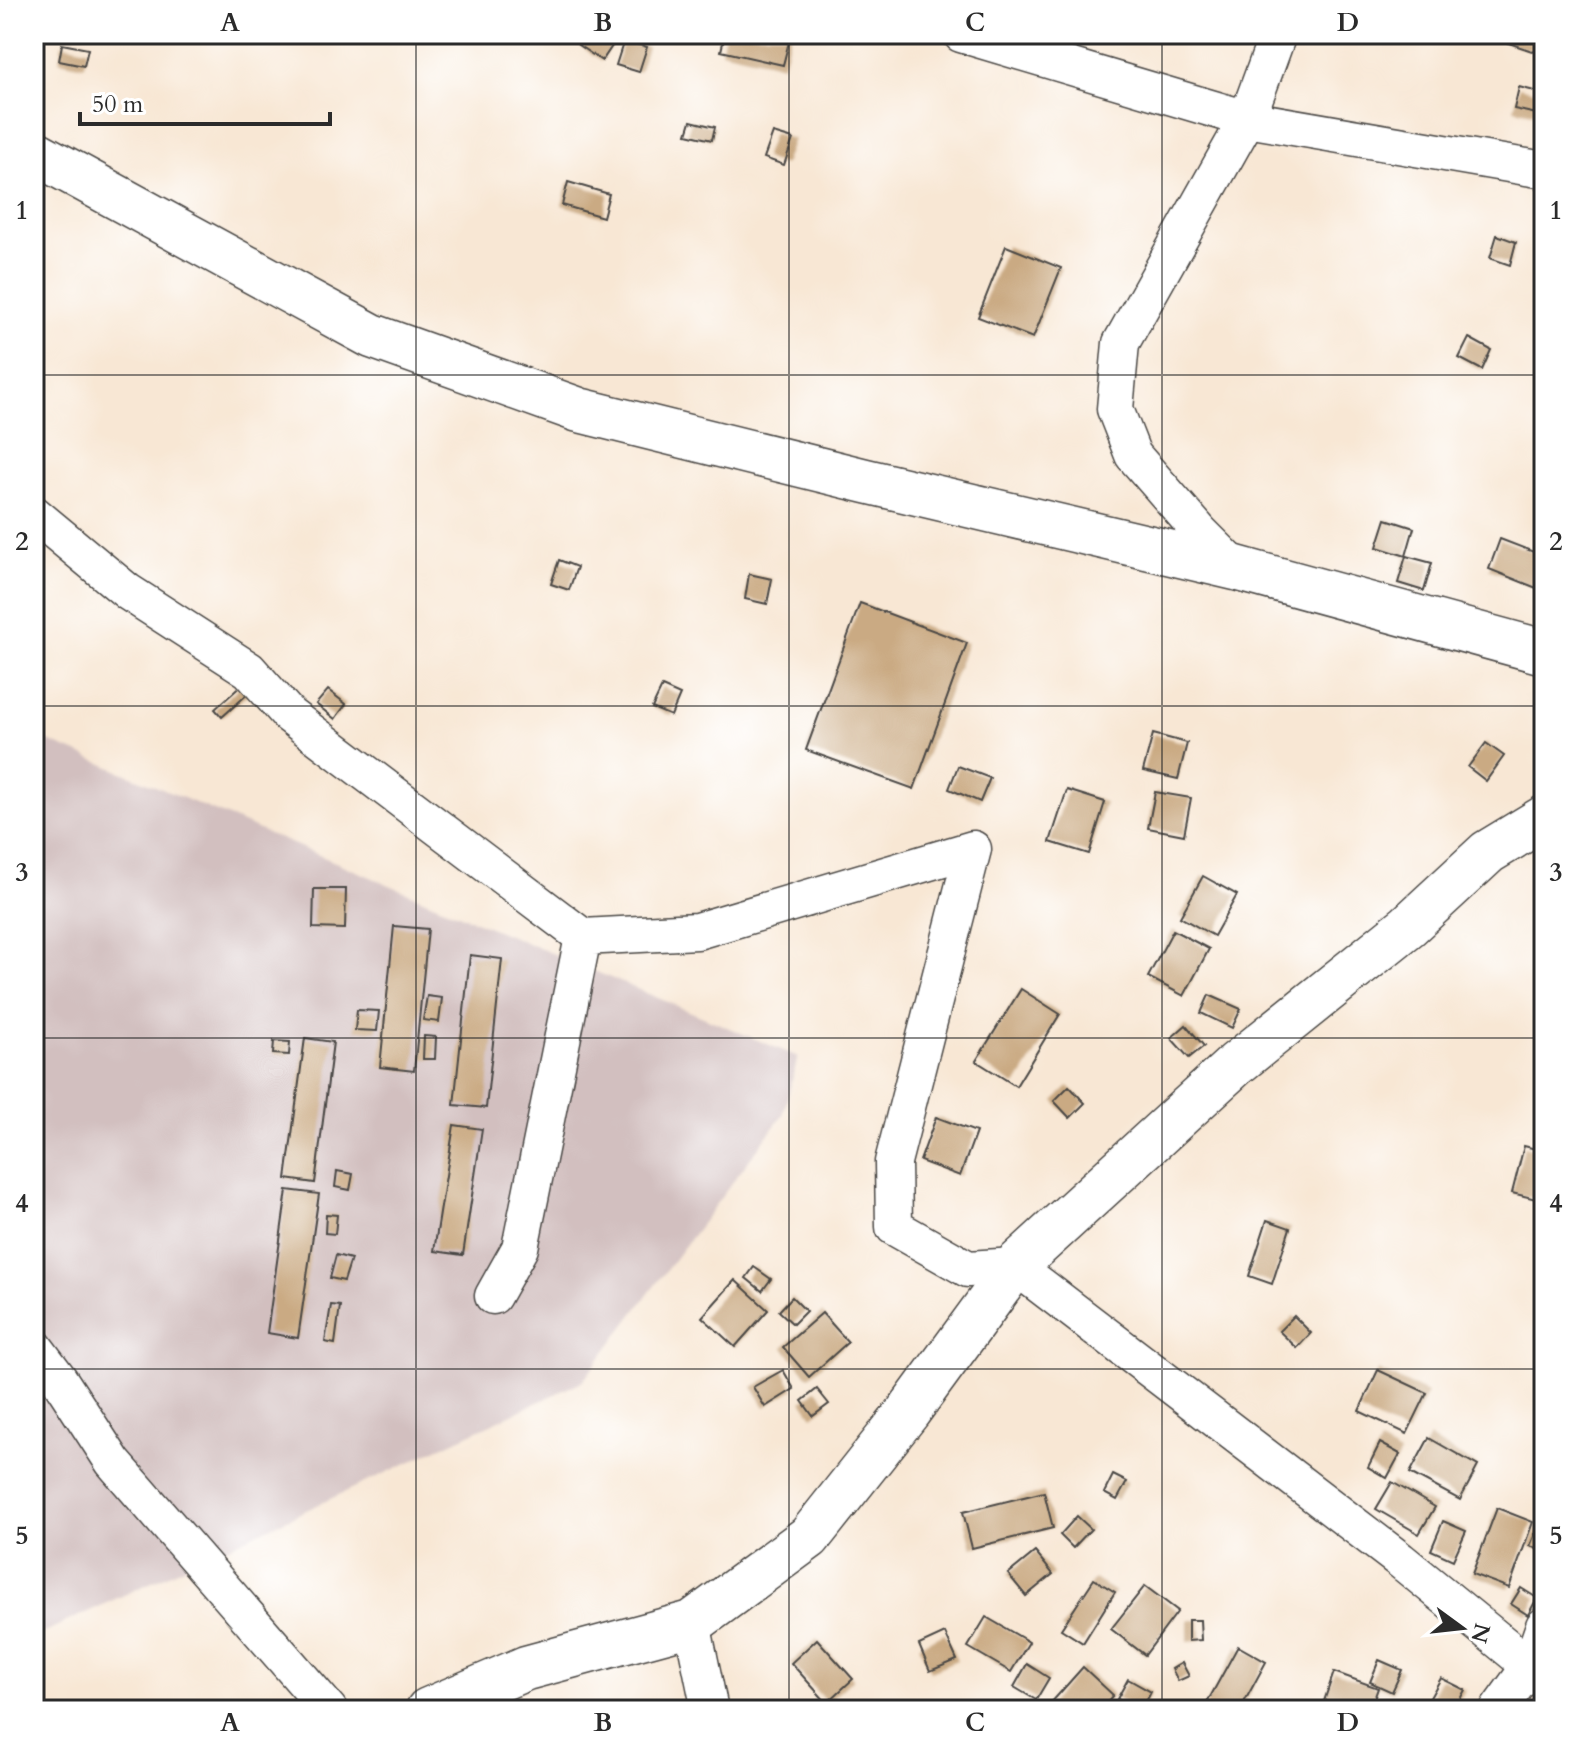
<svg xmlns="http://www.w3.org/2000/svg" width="1578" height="1744" font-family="Cardo,serif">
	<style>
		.industrial { fill: #d2bfbf }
		.building { fill: #caaa83 }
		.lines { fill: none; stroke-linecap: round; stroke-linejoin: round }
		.minor-casing { stroke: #4a4744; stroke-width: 39 }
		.tertiary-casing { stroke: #4a4744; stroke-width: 47 }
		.secondary-casing { stroke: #4a4744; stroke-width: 47 }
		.minor { stroke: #fff; stroke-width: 36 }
		.tertiary { stroke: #fff; stroke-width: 44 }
		.secondary { stroke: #fff; stroke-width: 44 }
		.grid { fill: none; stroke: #2b2b2b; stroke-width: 2; stroke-opacity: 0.55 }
		.neatline { fill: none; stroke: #2b2b2b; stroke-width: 3 }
		.grid-label { font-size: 26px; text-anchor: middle; font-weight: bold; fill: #2b2b2b }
	</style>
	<rect width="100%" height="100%" fill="#fff"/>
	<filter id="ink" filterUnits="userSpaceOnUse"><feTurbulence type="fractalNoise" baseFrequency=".0125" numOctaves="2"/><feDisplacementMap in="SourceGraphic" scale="16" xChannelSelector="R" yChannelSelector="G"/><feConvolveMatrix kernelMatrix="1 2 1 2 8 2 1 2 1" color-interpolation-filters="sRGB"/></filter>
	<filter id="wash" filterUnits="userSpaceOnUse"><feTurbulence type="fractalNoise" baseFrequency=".006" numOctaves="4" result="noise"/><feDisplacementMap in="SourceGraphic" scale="32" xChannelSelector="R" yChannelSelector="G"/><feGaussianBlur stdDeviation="1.8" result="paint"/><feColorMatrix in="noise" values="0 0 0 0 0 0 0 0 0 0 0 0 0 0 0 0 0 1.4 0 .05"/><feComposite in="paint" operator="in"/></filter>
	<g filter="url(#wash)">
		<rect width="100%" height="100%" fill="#f8e7d4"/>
		<path class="industrial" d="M34,735L798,1057L783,1115L583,1381L34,1637Z"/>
		<g id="blocks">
			<g class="building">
				<path d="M585,34H620L602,61L578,45Z"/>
				<path d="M725,34H791L783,65L721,51Z"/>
				<path d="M1502,34H1544V55L1500,40Z"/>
				<path d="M624,40L647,47L639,72L616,65Z"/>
				<path d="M62,44L88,49L84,66L59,61Z"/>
				<path d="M1519,87L1542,93L1537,114L1514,109Z"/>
				<path d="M691,121L715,127L712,140L687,134Z"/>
				<path d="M773,133L793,139L784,165L764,158Z"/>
				<path d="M568,182L609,194L603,217L562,205Z"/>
				<path d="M1497,235L1516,242L1510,265L1490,258Z"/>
				<path d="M1006,246L1061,268L1033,338L978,317Z"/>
				<path d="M1469,338L1491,350L1482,370L1459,358Z"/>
				<path d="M1386,519L1414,528L1406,556L1377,547Z"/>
				<path d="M1500,539L1544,556V591L1489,569Z"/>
				<path d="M1406,556L1432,563L1424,591L1398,583Z"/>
				<path d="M559,560L577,567L569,590L551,584Z"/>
				<path d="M749,574L772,579L767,604L745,599Z"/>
				<path d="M860,603L967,643L914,789L806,750Z"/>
				<path d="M244,683L251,691L222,717L215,709Z"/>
				<path d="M662,687L680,695L671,716L652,708Z"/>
				<path d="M328,690L346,704L335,719L316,704Z"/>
				<path d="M1153,734L1187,743L1178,779L1143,771Z"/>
				<path d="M1486,743L1504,756L1486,781L1468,767Z"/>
				<path d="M958,766L990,778L980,802L949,789Z"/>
				<path d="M1067,790L1105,802L1089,854L1050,842Z"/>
				<path d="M1155,792L1191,798L1184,835L1148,828Z"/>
				<path d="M1203,876L1237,895L1214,936L1180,917Z"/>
				<path d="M314,889H346L345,929L313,928Z"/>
				<path d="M394,926L428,929L414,1071L380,1067Z"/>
				<path d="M1173,930L1209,949L1184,996L1148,977Z"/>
				<path d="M470,955L502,959L486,1108L454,1105Z"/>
				<path d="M1021,989L1060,1014L1016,1086L976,1061Z"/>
				<path d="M1209,995L1241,1009L1232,1028L1201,1013Z"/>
				<path d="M427,996L442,998L439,1022L423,1020Z"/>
				<path d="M357,1010L379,1011L377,1031L355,1030Z"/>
				<path d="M1186,1025L1204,1046L1189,1058L1171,1038Z"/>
				<path d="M424,1036L436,1037L435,1059H423Z"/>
				<path d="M305,1038L333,1042L315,1183L286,1179Z"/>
				<path d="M274,1041L290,1042L289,1055L273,1054Z"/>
				<path d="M1069,1086L1085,1103L1070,1118L1054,1101Z"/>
				<path d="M936,1117L976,1132L960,1176L920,1161Z"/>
				<path d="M454,1125L482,1129L463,1255L434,1251Z"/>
				<path d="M1524,1146L1544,1151V1201L1512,1193Z"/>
				<path d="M337,1171L353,1174L350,1190L335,1187Z"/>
				<path d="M287,1190L319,1194L298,1338L267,1333Z"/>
				<path d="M326,1214L337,1215L335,1234L325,1233Z"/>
				<path d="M1267,1220L1290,1228L1272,1284L1249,1276Z"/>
				<path d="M336,1255L351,1259L344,1281L330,1278Z"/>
				<path d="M754,1267L771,1279L762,1291L746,1278Z"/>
				<path d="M735,1280L768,1310L735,1347L702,1317Z"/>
				<path d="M792,1297L806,1311L793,1324L779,1311Z"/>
				<path d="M331,1305L340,1306L335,1344L325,1342Z"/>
				<path d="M822,1313L848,1342L809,1377L783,1347Z"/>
				<path d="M1294,1316L1311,1333L1297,1348L1279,1331Z"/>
				<path d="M783,1370L794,1389L765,1407L753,1387Z"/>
				<path d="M1378,1370L1427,1393L1407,1434L1359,1411Z"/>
				<path d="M817,1389L829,1404L813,1416L802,1401Z"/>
				<path d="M1429,1438L1478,1466L1460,1500L1410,1473Z"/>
				<path d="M1380,1443L1400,1454L1387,1478L1368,1467Z"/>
				<path d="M1113,1475L1127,1482L1117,1500L1104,1493Z"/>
				<path d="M1392,1482L1435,1507L1419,1534L1376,1509Z"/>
				<path d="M1044,1492L1053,1528L972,1548L963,1512Z"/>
				<path d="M1497,1508L1533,1522L1509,1588L1472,1574Z"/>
				<path d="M1077,1516L1091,1529L1073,1548L1060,1535Z"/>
				<path d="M1443,1521L1466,1531L1453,1560L1431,1550Z"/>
				<path d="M1539,1524L1544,1526V1552L1530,1546Z"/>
				<path d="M1035,1552L1053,1574L1026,1596L1008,1574Z"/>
				<path d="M1094,1579L1115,1592L1083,1643L1061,1629Z"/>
				<path d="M1145,1586L1178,1611L1145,1655L1111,1629Z"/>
				<path d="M1521,1588L1537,1598L1528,1615L1511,1604Z"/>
				<path d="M986,1617L1029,1642L1011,1672L968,1647Z"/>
				<path d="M1188,1620H1200L1201,1640L1188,1641Z"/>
				<path d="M945,1633L957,1660L930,1671L919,1645Z"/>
				<path d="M817,1639L853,1679L827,1703L791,1663Z"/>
				<path d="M1238,1646L1266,1662L1240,1710H1203Z"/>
				<path d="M1379,1660L1402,1670L1392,1692L1370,1682Z"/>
				<path d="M1182,1663L1189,1676L1178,1681L1172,1669Z"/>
				<path d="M1027,1664L1049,1678L1036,1700L1014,1687Z"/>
				<path d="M1083,1667L1113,1695L1100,1710H1056L1050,1704Z"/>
				<path d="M1334,1672L1378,1688L1370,1710H1321Z"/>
				<path d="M1441,1678L1465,1690L1454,1710H1441L1427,1703Z"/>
				<path d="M1128,1679L1151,1692L1142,1710L1117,1699Z"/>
			</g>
		</g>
	</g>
	<g filter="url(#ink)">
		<use href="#blocks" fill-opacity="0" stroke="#4a4744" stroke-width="2"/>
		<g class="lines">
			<defs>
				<g id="minor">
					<path d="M961,34L1247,119L1544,170"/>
					<path d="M34,514L128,592L249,670L289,715L583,937"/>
					<path d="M1236,568L1201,533L1133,455L1115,409L1121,343L1247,119L1278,34"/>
					<path d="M493,1296L520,1248L583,937L697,931L973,849L893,1162L894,1227L968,1269L1015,1266L1400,1560L1530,1666L1544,1681"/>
					<path d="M34,1346L59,1379L113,1462L329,1710"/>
					<path d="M692,1623L710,1710"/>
					<path d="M1498,1710L1530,1666L1544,1626"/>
				</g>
				<path id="tertiary" d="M428,1710L526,1668L692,1623L809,1537L908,1412L1015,1266L1236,1064L1408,926L1488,852L1544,818"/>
				<path id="secondary" d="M34,152L372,336L579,410L866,481L1236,568L1544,652"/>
			</defs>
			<use href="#minor" class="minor-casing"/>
			<use href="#tertiary" class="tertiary-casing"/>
			<use href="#secondary" class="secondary-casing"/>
			<use href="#minor" class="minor"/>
			<use href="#tertiary" class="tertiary"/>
			<use href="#secondary" class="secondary"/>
		</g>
	</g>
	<path class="grid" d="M416,34V1710M789,34V1710M1162,34V1710M34,375H1544M34,706H1544M34,1038H1544M34,1369H1544"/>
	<rect width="1578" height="1744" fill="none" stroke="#fff" stroke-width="88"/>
	<g transform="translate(1462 1628) rotate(105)" stroke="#ffffff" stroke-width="6" paint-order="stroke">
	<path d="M0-6L14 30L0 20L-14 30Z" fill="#2b2b2b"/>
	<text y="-12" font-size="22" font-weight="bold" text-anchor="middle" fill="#2b2b2b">N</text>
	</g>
	<path d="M80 112v12h250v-12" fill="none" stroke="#2b2b2b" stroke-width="4"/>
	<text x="92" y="112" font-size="24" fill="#2b2b2b" stroke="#ffffff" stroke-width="6" paint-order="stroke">50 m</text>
	<rect x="44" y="44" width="1490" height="1656" class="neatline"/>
	<g class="grid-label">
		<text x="230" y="31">A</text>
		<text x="603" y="31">B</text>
		<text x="975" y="31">C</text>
		<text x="1348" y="31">D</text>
		<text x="22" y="219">1</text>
		<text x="1556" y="219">1</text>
		<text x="22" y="550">2</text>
		<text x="1556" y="550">2</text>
		<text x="22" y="881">3</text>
		<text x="1556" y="881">3</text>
		<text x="22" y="1212">4</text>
		<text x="1556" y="1212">4</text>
		<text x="22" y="1544">5</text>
		<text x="1556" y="1544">5</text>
		<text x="230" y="1731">A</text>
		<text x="603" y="1731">B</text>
		<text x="975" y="1731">C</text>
		<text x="1348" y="1731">D</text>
	</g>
</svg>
